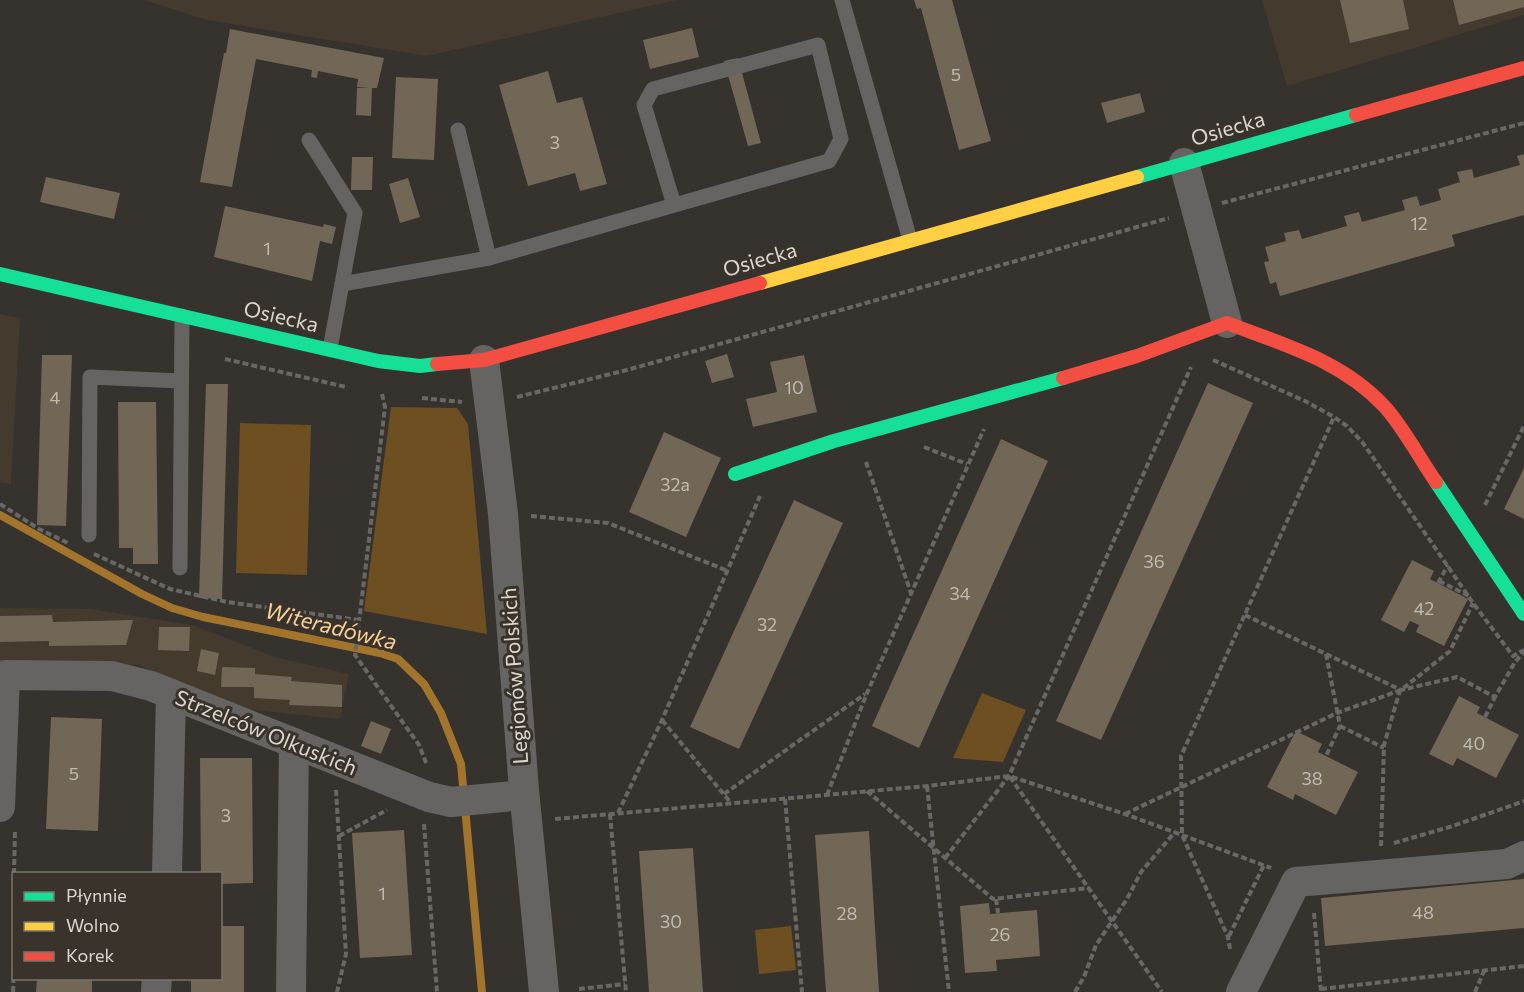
<svg xmlns="http://www.w3.org/2000/svg" width="1524" height="992" font-family="Commissioner,sans-serif">
	<style>
		.built { fill: #443a2e }
		.green { fill: #6e4f22 }
		.lines { fill: none; stroke-linecap: round; stroke-linejoin: round }
		.stream { stroke: #a2742c; stroke-width: 8 }
		.building { fill: #726656 }
		.path { stroke: #696866; stroke-width: 4; stroke-dasharray: 6 3; stroke-linecap: butt }
		.lane { stroke: #666463; stroke-width: 15 }
		.street { stroke: #666463; stroke-width: 30 }
		.fast { stroke: #16e098; stroke-width: 14 }
		.slow { stroke: #ffcf43; stroke-width: 14 }
		.jam { stroke: #f24e42; stroke-width: 14 }
		.labels { text-anchor: middle; stroke-width: 6; stroke-linejoin: round; paint-order: stroke }
		.number-label { font-size: 18px; fill: #c0bbb3 }
		.street-label { font-size: 21px; fill: #dad7d2; stroke: #39332b }
		.water-label { font-size: 22px; font-style: italic; fill: #fad099; stroke: #39332b }
	</style>
	<rect width="100%" height="100%" fill="#36322e"/>
	<g class="built">
		<path d="M144,0H677L427,56L207,20Z"/>
		<path d="M1262,0H1524V15L1287,86Z"/>
		<path d="M0,314L20,318L11,485L0,482Z"/>
		<path d="M0,608L91,609L196,626L275,657L349,674L340,719L223,707L139,665L0,660Z"/>
	</g>
	<g class="green">
		<path d="M391,407L457,408L468,424L487,634L364,611Z"/>
		<path d="M240,423L311,425L307,575L236,573Z"/>
		<path d="M982,693L1026,710L1003,762L953,758Z"/>
		<path d="M791,926L796,970L759,974L755,930Z"/>
	</g>
	<g class="lines">
		<path class="stream" d="M0,515L142,594L172,608L203,617L380,653L398,659L424,684L441,713L461,764L482,992"/>
	</g>
	<g class="building">
		<path d="M914,0H952L991,141L959,150L921,8L917,9Z"/>
		<path d="M1340,0H1403L1409,29L1350,43Z"/>
		<path d="M1453,0H1524V7L1459,25Z"/>
		<path d="M692,28L699,57L650,69L643,40Z"/>
		<path d="M230,29L384,58L377,88H372L371,116L356,115L357,88H369L357,87L358,79L318,71L317,78L311,77L312,70L256,59L232,187L200,182L224,53H226Z"/>
		<path d="M738,58L761,143L748,146L724,61Z"/>
		<path d="M548,71L557,103L582,97L607,184L580,191L575,173L528,186L499,85Z"/>
		<path d="M396,77L438,79L434,160L392,158Z"/>
		<path d="M1140,93L1145,112L1107,123L1101,103Z"/>
		<path d="M1524,154V215L1452,235L1455,246L1280,296L1276,282L1270,284L1264,262L1269,261L1265,247L1286,241L1284,233L1299,230L1302,239L1347,226L1344,216L1359,212L1362,222L1405,210L1402,200L1417,196L1420,206L1441,200L1438,189L1460,182L1457,172L1472,169L1474,178L1520,165L1517,156Z"/>
		<path d="M352,157H373L372,190H351Z"/>
		<path d="M46,177L120,193L114,219L40,202Z"/>
		<path d="M408,178L420,217L400,223L389,184Z"/>
		<path d="M225,206L323,227L324,224L336,227L332,244L320,241L312,281L214,257Z"/>
		<path d="M727,354L734,377L712,383L705,361Z"/>
		<path d="M42,355H72L66,526L37,525Z"/>
		<path d="M804,355L817,412L753,427L746,399L777,392L770,362Z"/>
		<path d="M1208,383L1253,403L1101,740L1056,721Z"/>
		<path d="M206,384H228L222,599L199,598Z"/>
		<path d="M118,402H156L158,564H133V548H119Z"/>
		<path d="M664,432L721,458L686,537L629,512Z"/>
		<path d="M1001,439L1048,461L919,748L872,726Z"/>
		<path d="M1524,468V519L1504,509Z"/>
		<path d="M794,500L843,523L739,749L690,727Z"/>
		<path d="M1412,560L1434,571L1430,579L1468,599L1444,646L1416,632L1419,625L1410,621L1404,632L1381,620Z"/>
		<path d="M52,615L53,622L133,620L126,645L49,646V641L0,642V616Z"/>
		<path d="M159,627H190L189,651L158,650Z"/>
		<path d="M201,649L219,653L215,675L197,671Z"/>
		<path d="M222,667L255,668V674L292,677L291,681L342,685V707L289,705L290,700L254,698V687H221Z"/>
		<path d="M1459,696L1480,707L1477,713L1519,735L1496,778L1457,758L1453,766L1429,754Z"/>
		<path d="M51,717L102,719L98,831L46,829Z"/>
		<path d="M371,721L391,729L381,754L361,746Z"/>
		<path d="M1296,731L1322,744L1318,752L1358,772L1336,815L1295,794L1293,800L1267,787Z"/>
		<path d="M200,758H252L253,883L220,884V874H201Z"/>
		<path d="M404,830L412,955L360,958L352,833Z"/>
		<path d="M869,831L879,992H826L815,835Z"/>
		<path d="M693,848L703,992H649L639,851Z"/>
		<path d="M1524,879V928L1325,946L1321,898Z"/>
		<path d="M989,903L990,914L1037,910L1040,956L996,960L997,971L965,973L960,906Z"/>
		<path d="M220,926H244V992H191V978H220Z"/>
		<path d="M37,978H92V992H36Z"/>
	</g>
	<g class="lines">
		<g class="path">
			<path d="M1222,203L1524,123"/>
			<path d="M225,359L346,387"/>
			<path d="M1213,360L1305,401L1334,417L1347,426L1363,443L1473,603L1513,656L1524,650"/>
			<path d="M382,394L385,407L355,655L419,745L427,765"/>
			<path d="M517,397L627,370L1169,218"/>
			<path d="M422,398L462,402"/>
			<path d="M924,447L967,464"/>
			<path d="M866,462L911,593"/>
			<path d="M0,504L39,529L70,544"/>
			<path d="M1485,505L1524,426"/>
			<path d="M531,516L608,523L728,571"/>
			<path d="M94,554L170,589L227,602L359,620"/>
			<path d="M1439,581L1469,596"/>
			<path d="M1438,583L1448,565"/>
			<path d="M1245,615L1401,690L1457,677L1495,697L1515,662L1524,652"/>
			<path d="M1326,654L1340,726L1326,756"/>
			<path d="M1485,717L1495,697"/>
			<path d="M662,720L731,803"/>
			<path d="M1340,726L1384,748"/>
			<path d="M1010,777L1162,992"/>
			<path d="M927,786L949,992"/>
			<path d="M336,790L346,954L337,992"/>
			<path d="M867,791L993,899L1089,888"/>
			<path d="M724,794L865,694"/>
			<path d="M827,795L867,693L984,429"/>
			<path d="M785,799L802,992"/>
			<path d="M618,813L662,720L760,496"/>
			<path d="M610,814L626,992"/>
			<path d="M1125,814L1337,713L1401,690L1450,651L1473,603"/>
			<path d="M555,819L927,786L1009,776L1125,814L1271,868"/>
			<path d="M424,824L437,992"/>
			<path d="M339,836L387,810"/>
			<path d="M1394,843L1453,826L1524,801"/>
			<path d="M1381,846L1384,745L1400,690"/>
			<path d="M945,858L1009,776L1191,367"/>
			<path d="M14,874L15,829"/>
			<path d="M996,899L998,913"/>
			<path d="M1314,913L1321,992"/>
			<path d="M1229,936L1264,865"/>
			<path d="M1230,949L1228,937L1182,835L1181,756L1334,417"/>
			<path d="M579,989L625,984"/>
			<path d="M1321,989L1524,966"/>
			<path d="M13,992L14,965"/>
			<path d="M1075,992L1084,977L1096,945L1127,899L1141,872L1175,832"/>
			<path d="M1475,992L1484,971"/>
		</g>
		<g class="lane">
			<path d="M842,0L910,240"/>
			<path d="M458,130L489,258"/>
			<path d="M309,140L355,213L330,349"/>
			<path d="M342,284L489,258L829,161L841,139L818,45L653,89L644,105L674,205"/>
			<path d="M89,535L90,377L181,381"/>
			<path d="M180,568L182,316"/>
		</g>
		<g class="street">
			<path d="M1184,163L1227,323"/>
			<path d="M484,360L503,514L524,790L544,992"/>
			<path d="M0,807L5,675L112,676L151,686L429,797L451,802L524,795"/>
			<path d="M167,874L171,694"/>
			<path d="M156,992L157,978"/>
			<path d="M291,992L294,743"/>
			<path d="M1241,992L1296,882L1507,864L1524,856"/>
		</g>
		<g class="fast">
			<path d="M1137,177L1356,115"/>
			<path d="M0,274L378,361L420,366L437,364"/>
			<path d="M735,474L834,441L1063,378"/>
			<path d="M1436,482L1524,614"/>
		</g>
		<path class="slow" d="M760,283L1137,177"/>
		<g class="jam">
			<path d="M1356,115L1524,68"/>
			<path d="M437,364L484,360L760,283"/>
			<path d="M1063,378L1137,356L1227,323C1284,345 1341,360 1384,406C1402,425 1420,459 1436,482"/>
		</g>
	</g>
	<g class="labels">
		<g class="number-label">
			<text x="956" y="81">5</text>
			<text x="555" y="149">3</text>
			<text x="1419" y="230">12</text>
			<text x="267" y="255">1</text>
			<text x="794" y="394">10</text>
			<text x="55" y="404">4</text>
			<text x="675" y="491">32a</text>
			<text x="1154" y="568">36</text>
			<text x="960" y="600">34</text>
			<text x="1424" y="615">42</text>
			<text x="767" y="631">32</text>
			<text x="1474" y="750">40</text>
			<text x="74" y="780">5</text>
			<text x="1312" y="785">38</text>
			<text x="226" y="822">3</text>
			<text x="382" y="900">1</text>
			<text x="1423" y="919">48</text>
			<text x="847" y="920">28</text>
			<text x="671" y="928">30</text>
			<text x="1000" y="941">26</text>
		</g>
		<g class="street-label">
			<text transform="translate(1228 129) rotate(-16)" y="7">Osiecka</text>
			<text transform="translate(760 260) rotate(-16)" y="7">Osiecka</text>
			<text transform="translate(281 317) rotate(13)" y="7">Osiecka</text>
			<text transform="translate(515 676) rotate(-94)" y="7">Legionów Polskich</text>
			<text transform="translate(266 733) rotate(22)" y="7">Strzelców Olkuskich</text>
		</g>
		<g class="water-label">
			<text transform="translate(331 626) rotate(14)" y="8">Witeradówka</text>
		</g>
	</g>
	<rect x="12" y="872" width="210" height="108" fill="#39332b" stroke="#79756e" stroke-width="1.5"/>
	<rect x="24" y="892" width="30" height="9" fill="#16e098" stroke="#79756e" stroke-width="1.5"/>
	<text x="66" y="902" font-size="18" fill="#dad7d2">Płynnie</text>
	<rect x="24" y="922" width="30" height="9" fill="#ffcf43" stroke="#79756e" stroke-width="1.5"/>
	<text x="66" y="932" font-size="18" fill="#dad7d2">Wolno</text>
	<rect x="24" y="952" width="30" height="9" fill="#f24e42" stroke="#79756e" stroke-width="1.5"/>
	<text x="66" y="962" font-size="18" fill="#dad7d2">Korek</text>
</svg>
